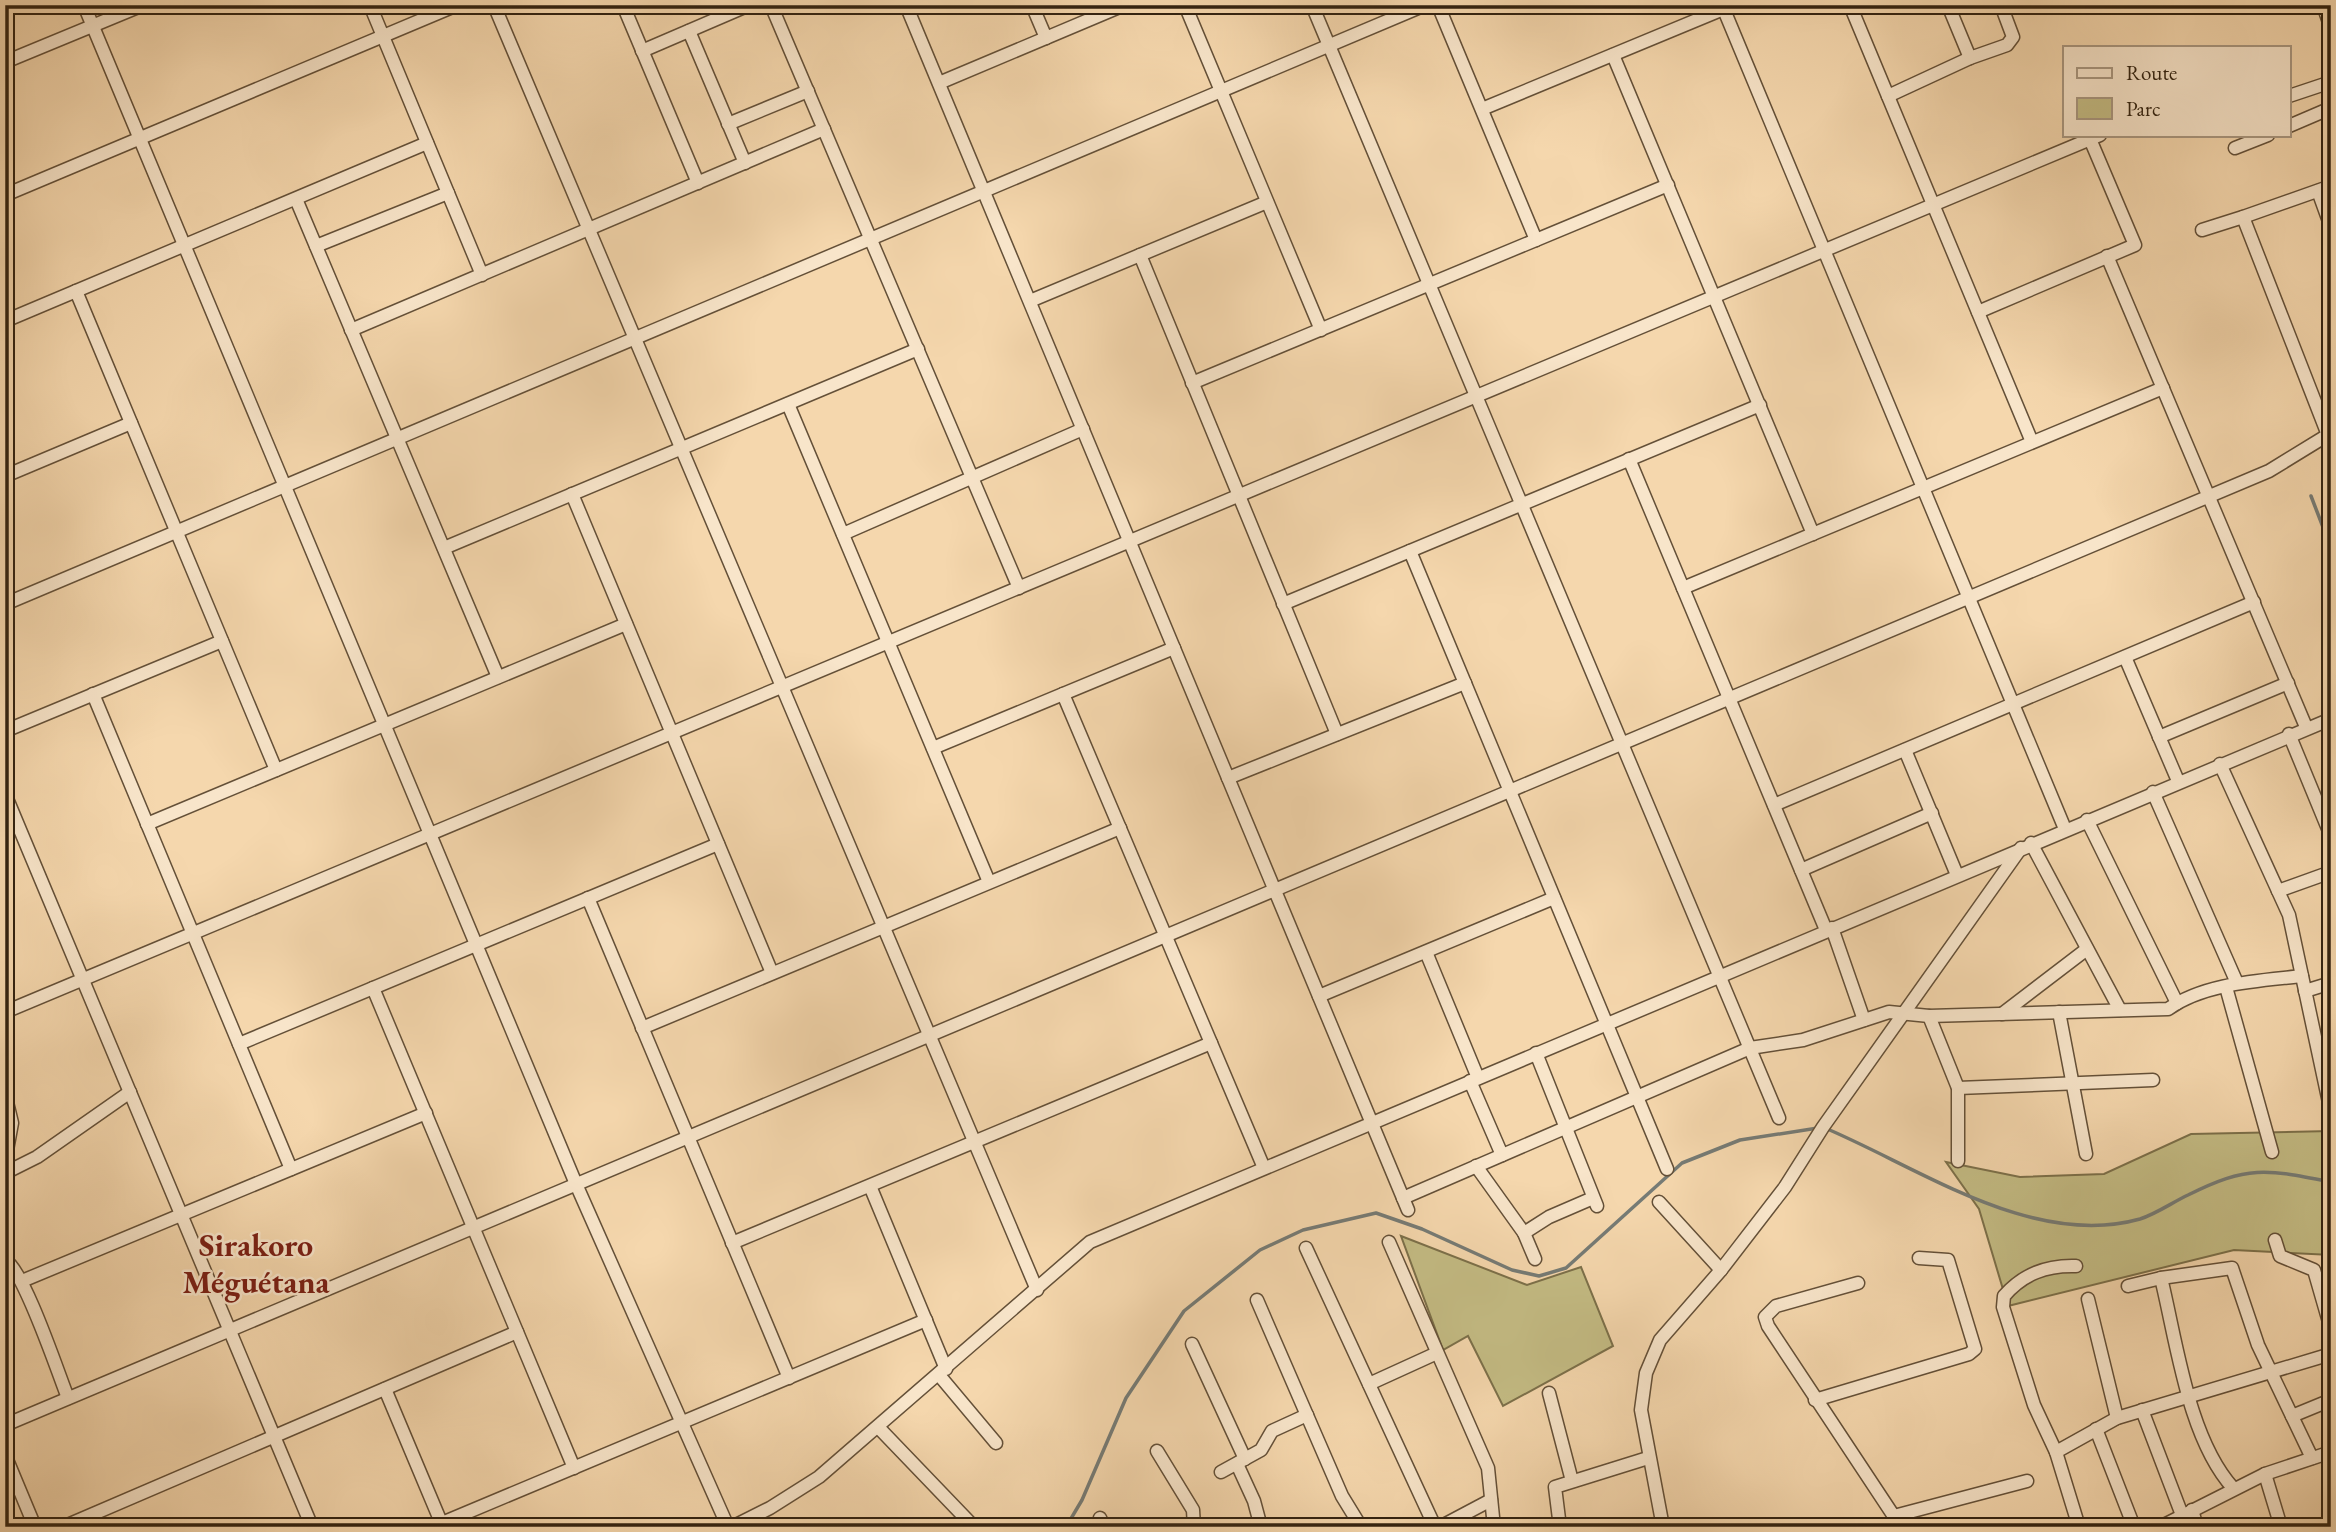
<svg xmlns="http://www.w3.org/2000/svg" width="2336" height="1532" font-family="'EB Garamond',serif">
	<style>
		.green { fill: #c4bc84; stroke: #7c704a; stroke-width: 2 }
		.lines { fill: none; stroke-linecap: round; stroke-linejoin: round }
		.stream { stroke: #767b75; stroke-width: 3.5 }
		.minor-casing { stroke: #645038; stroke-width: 15 }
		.minor { stroke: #f8e5ca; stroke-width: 12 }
		.labels { text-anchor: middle; stroke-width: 5; stroke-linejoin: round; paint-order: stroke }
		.district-label { font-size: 32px; font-weight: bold; fill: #7a1f14; stroke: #f8e5ca }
	</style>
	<rect width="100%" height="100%" fill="#f5d7ad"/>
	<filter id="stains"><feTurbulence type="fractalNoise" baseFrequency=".00286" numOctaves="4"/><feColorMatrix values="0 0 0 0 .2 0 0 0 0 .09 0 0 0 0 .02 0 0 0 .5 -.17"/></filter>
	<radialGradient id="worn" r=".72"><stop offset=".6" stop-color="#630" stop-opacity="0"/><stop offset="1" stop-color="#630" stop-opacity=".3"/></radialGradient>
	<g class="green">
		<path d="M2331,1131V1255L2234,1250L2008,1306L1979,1209L1946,1162L2020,1177L2104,1174L2191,1134Z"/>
		<path d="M1401,1236L1527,1285L1581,1267L1613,1346L1503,1406L1468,1336L1443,1350Z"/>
	</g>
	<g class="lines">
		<g class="stream">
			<path d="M2311,496L2331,548"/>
			<path d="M1825,1128C1920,1168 2033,1249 2140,1219C2156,1214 2173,1202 2188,1195C2248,1165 2266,1169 2331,1182"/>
			<path d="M1066,1527L1082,1500L1126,1398L1184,1311L1260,1250L1303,1230L1376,1213L1422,1229L1512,1270L1539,1276L1566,1268L1682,1163L1740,1140L1818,1128"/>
		</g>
		<defs>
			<g id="minor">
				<path d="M84,5L576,1184L728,1527"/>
				<path d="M370,5L482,275"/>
				<path d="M494,5L1037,1290"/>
				<path d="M623,5L698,183"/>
				<path d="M771,5L1019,588"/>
				<path d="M906,5L1408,1210"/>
				<path d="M1032,5L1046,38"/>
				<path d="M1185,5L1321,330"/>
				<path d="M1312,5L1779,1118"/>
				<path d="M1438,5L1536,240"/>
				<path d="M1722,5L2065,829"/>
				<path d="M1850,5L2032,442"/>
				<path d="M1948,5L1970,58"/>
				<path d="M2323,5L2331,28"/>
				<path d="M689,31L745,163"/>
				<path d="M642,51L749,5"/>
				<path d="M1613,55L1813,534"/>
				<path d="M5,62L143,5"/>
				<path d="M939,83L1124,5"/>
				<path d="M1888,96L1970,58L2007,45L2013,37L2001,5"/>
				<path d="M2289,96L2331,82"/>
				<path d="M1482,109L1733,5"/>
				<path d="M728,124L808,91"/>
				<path d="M2289,126L2331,108"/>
				<path d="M2235,148L2268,135"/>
				<path d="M2318,191L2331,227"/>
				<path d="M5,195L457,5"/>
				<path d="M296,199L498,677"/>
				<path d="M2202,230L2243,217"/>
				<path d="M316,246L448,193"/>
				<path d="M1140,255L1337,734"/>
				<path d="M2107,256L2306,727"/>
				<path d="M76,291L276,770"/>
				<path d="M1030,301L1267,202"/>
				<path d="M1978,312L2135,245L2090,139"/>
				<path d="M5,321L427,143"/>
				<path d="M351,330L824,129"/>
				<path d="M1192,383L1668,185"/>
				<path d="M788,404L989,882"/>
				<path d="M2328,435L2243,217L2331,186"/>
				<path d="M1629,459L1826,930"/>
				<path d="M5,476L131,423"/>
				<path d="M572,494L772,973"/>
				<path d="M843,534L1083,429"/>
				<path d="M444,548L918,349"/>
				<path d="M1410,551L1667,1169"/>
				<path d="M1683,588L2163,388"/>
				<path d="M5,604L1425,5"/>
				<path d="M1283,604L1760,405"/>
				<path d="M2125,657L2178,781"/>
				<path d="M93,694L291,1169"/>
				<path d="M1063,694L1264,1168"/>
				<path d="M5,731L222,641"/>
				<path d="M2289,734L2331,836"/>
				<path d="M2159,737L2288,683"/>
				<path d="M933,748L1174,648"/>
				<path d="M1905,750L1957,875"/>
				<path d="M2220,764L2289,915L2331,1112"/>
				<path d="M1228,778L1465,683"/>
				<path d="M2153,792L2237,983"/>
				<path d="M5,794L312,1527"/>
				<path d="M1774,805L2254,602"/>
				<path d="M2087,820L2177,1003"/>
				<path d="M147,824L626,624"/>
				<path d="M2031,843L2120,1010"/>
				<path d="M1801,870L1932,813"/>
				<path d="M2278,891L2331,872"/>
				<path d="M588,898L789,1378"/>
				<path d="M1832,928L1864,1020"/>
				<path d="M1426,952L1478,1078"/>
				<path d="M2226,987L2272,1152"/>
				<path d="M373,988L574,1468"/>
				<path d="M2305,991L2331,983"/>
				<path d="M1319,996L1554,898"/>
				<path d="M5,1012L2100,135"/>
				<path d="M2059,1012L2086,1154"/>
				<path d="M2002,1014L2087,949"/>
				<path d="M1929,1016L1958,1088V1161"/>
				<path d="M642,1028L1120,828"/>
				<path d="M239,1044L718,844"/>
				<path d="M1536,1053L1597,1206"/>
				<path d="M1470,1081L1502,1155"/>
				<path d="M1958,1088L2153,1080"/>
				<path d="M5,1094L12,1123L5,1161"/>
				<path d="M1476,1166L1524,1233L1535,1259"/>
				<path d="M5,1173L37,1157L130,1092"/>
				<path d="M870,1186L946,1369"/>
				<path d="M1403,1198L1750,1048L1803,1040L1889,1012L1929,1016L2168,1009C2205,983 2258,981 2302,976"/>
				<path d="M1659,1202L1721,1270"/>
				<path d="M1524,1233L1549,1217L1593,1198"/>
				<path d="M2275,1240L2280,1256L2314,1270L2331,1329"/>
				<path d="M1389,1242L1488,1468L1494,1527"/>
				<path d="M732,1243L1211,1043"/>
				<path d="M1306,1248L1435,1527"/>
				<path d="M5,1260C24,1270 58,1373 68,1398"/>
				<path d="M2076,1266C2046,1265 2023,1274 2004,1296L2003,1307L2034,1405L2056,1452L2079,1527"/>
				<path d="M2161,1278L2232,1268L2258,1345L2312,1458"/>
				<path d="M22,1281L426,1113"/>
				<path d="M1858,1283L1776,1306L1765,1317L1768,1326L1901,1527"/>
				<path d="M2128,1286L2161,1278C2177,1343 2188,1438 2233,1488"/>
				<path d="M2088,1299L2117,1418"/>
				<path d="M1257,1300L1342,1496L1361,1527"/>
				<path d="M1192,1344L1245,1459"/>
				<path d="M939,1375L996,1443"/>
				<path d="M1369,1384L1437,1353"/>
				<path d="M385,1389L443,1527"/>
				<path d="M1549,1393L1572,1481"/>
				<path d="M1815,1400L1969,1354L1975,1349L1948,1260L1919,1258"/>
				<path d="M2142,1410L2182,1515"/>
				<path d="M2292,1416L2331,1400"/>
				<path d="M5,1425L2269,471L2331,433"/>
				<path d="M878,1427L974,1527"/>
				<path d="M2096,1429L2134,1527"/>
				<path d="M1157,1451L1193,1510L1194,1527"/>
				<path d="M2056,1452L2117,1418L2331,1354"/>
				<path d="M5,1455L35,1527"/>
				<path d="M1237,1464L1254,1501L1261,1527"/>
				<path d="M1221,1472L1261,1450L1272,1431L1307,1415"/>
				<path d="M2265,1474L2281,1527"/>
				<path d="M2192,1510L2197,1527"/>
				<path d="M1894,1516L2027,1481"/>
				<path d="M1100,1518L1104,1527"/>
				<path d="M442,1523L926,1320"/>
				<path d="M63,1527L517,1332"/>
				<path d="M732,1527L770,1508L819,1477L1090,1242L2331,719"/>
				<path d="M1440,1527L1491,1500"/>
				<path d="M1560,1527L1555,1487L1648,1458"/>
				<path d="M1663,1527L1641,1410L1646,1373L1660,1340L1721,1270L1785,1187L1823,1127L2021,848"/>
				<path d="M2160,1527L2265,1474L2331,1452"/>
			</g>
		</defs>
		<use href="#minor" class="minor-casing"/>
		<use href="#minor" class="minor"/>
	</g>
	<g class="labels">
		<g class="district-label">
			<text x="256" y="1256">Sirakoro<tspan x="256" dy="37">Méguétana</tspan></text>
		</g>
	</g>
	<rect width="2336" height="1532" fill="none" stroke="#f5d7ad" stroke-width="28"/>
	<rect x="7" y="7" width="2322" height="1518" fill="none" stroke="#332311" stroke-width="3.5"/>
	<rect x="14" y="14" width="2308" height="1504" fill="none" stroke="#332311" stroke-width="2"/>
	<rect x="2063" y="46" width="228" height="91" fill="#f8e5ca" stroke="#a99780" stroke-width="2"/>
	<rect x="2077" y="68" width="35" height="10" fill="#f8e5ca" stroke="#a99780" stroke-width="2"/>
	<text x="2126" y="80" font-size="21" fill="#332311">Route</text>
	<rect x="2077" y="98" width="35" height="21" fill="#c4bc84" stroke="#a99780" stroke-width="2"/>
	<text x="2126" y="116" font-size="21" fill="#332311">Parc</text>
	<rect width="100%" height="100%" filter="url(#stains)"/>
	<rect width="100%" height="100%" fill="url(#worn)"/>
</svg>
